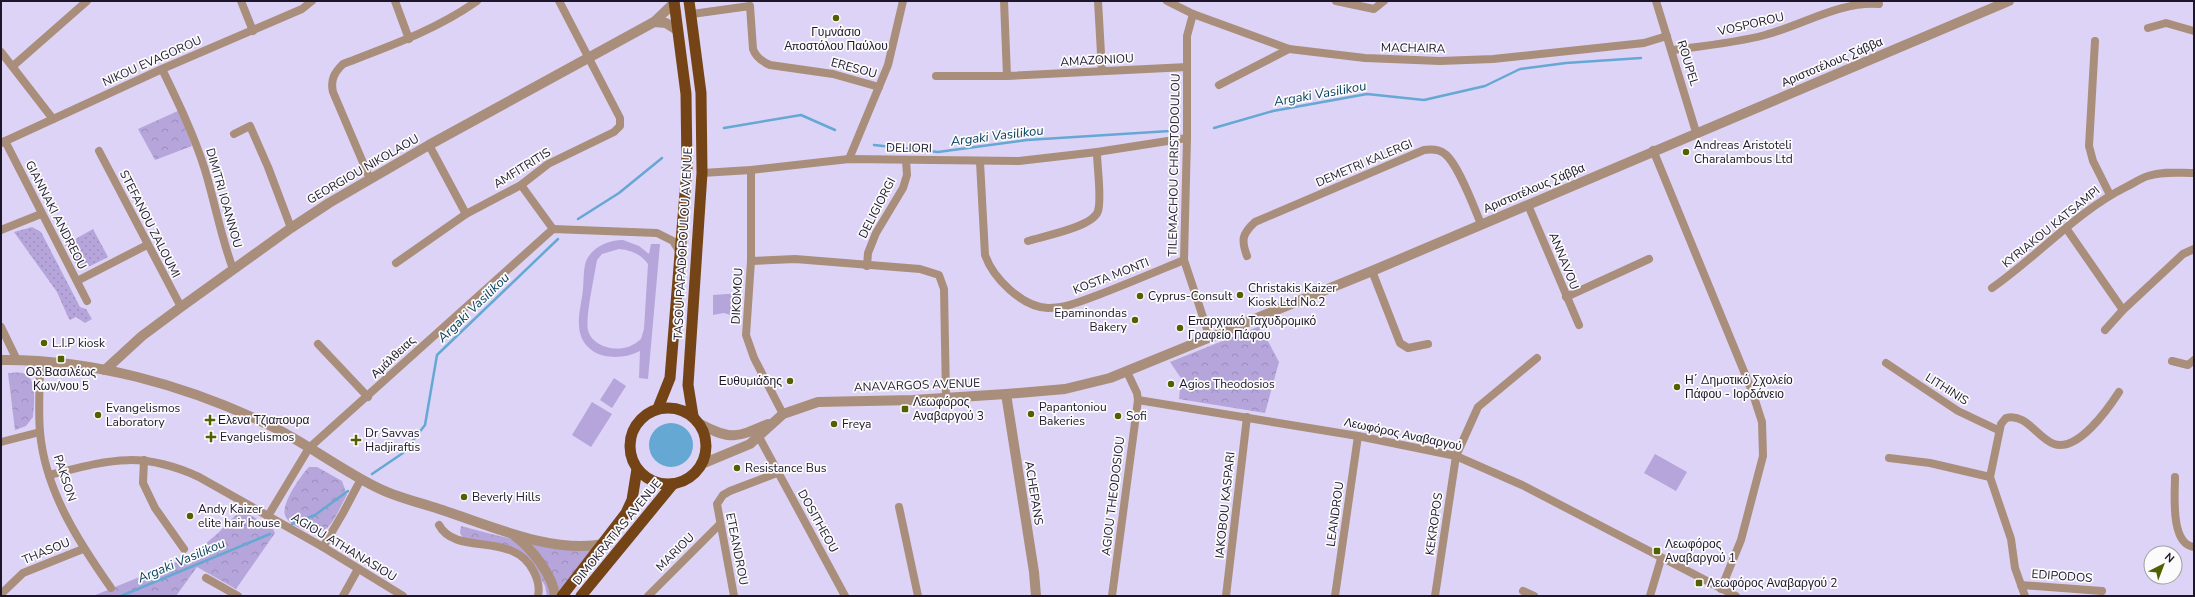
<svg xmlns="http://www.w3.org/2000/svg" width="2195" height="597" font-family="'Nunito Sans',sans-serif">
	<style>
		.grass { fill: url(#grass-dots) }
		.forest { fill: url(#forest-crowns) }
		.garden { fill: #b5a5da; fill-rule: evenodd }
		.water { fill: #65a8d4 }
		.lines { fill: none; stroke-linecap: round; stroke-linejoin: round }
		.stream { stroke: #65a8d4; stroke-width: 2.5 }
		.minor { stroke: #a98e7b; stroke-width: 8 }
		.tertiary { stroke: #a98e7b; stroke-width: 10 }
		.trunk { stroke: #744416; stroke-width: 11 }
		.poi-dot { fill: #536001; stroke: #fbfbfb; stroke-width: 1.5 }
		.labels { text-anchor: middle; stroke-width: 3.5; stroke-linejoin: round; paint-order: stroke }
		.street-label { font-size: 12px; fill: #1d162b; stroke: #fbfbfb }
		.poi-label { font-size: 12px; fill: #1d162b; stroke: #fbfbfb; text-anchor: start }
		.water-label { font-size: 13px; font-style: italic; fill: #023c5a; stroke: #fbfbfb }
	</style>
	<defs>
		<pattern id="grass-dots" width="8" height="8" patternUnits="userSpaceOnUse"><rect width="8" height="8" fill="#b5a5da"/><path d="M2 2h.1M6 6h.1" fill="none" stroke="#9b8dbb" stroke-width="1.8" stroke-linecap="round"/></pattern>
		<pattern id="forest-crowns" width="20" height="18" patternUnits="userSpaceOnUse"><rect width="20" height="18" fill="#b5a5da"/><path d="M2 6a3 3 0 1 1 6 0M12 15a3 3 0 1 1 6 0" fill="none" stroke="#9b8dbb"/></pattern>
	</defs>
	<rect width="100%" height="100%" fill="#ddd3f6"/>
	<g class="grass">
		<path d="M32,227L41,232L80,307L86,309L92,319L85,323L76,317L70,320L68,317L57,292L14,232Z"/>
		<path d="M93,229L108,257C81,271 79,274 65,245Z"/>
	</g>
	<g class="forest">
		<path d="M180,110L192,146L155,160L138,129Z"/>
		<path d="M1260,326L1279,362L1265,413L1179,399L1181,378L1170,362Z"/>
		<path d="M8,373C14,373 22,371 27,375C37,382 34,406 33,417L26,426L15,430Z"/>
		<path d="M309,467H317L342,481L347,495C341,505 335,521 326,529C317,538 288,526 285,515C281,504 301,475 309,467Z"/>
		<path d="M241,510L272,527L275,533L236,589L197,567L176,596H93L191,556L217,534Z"/>
		<path d="M461,526C504,538 546,547 591,550L558,596H547L545,586L531,561L463,538L460,533Z"/>
	</g>
	<g class="garden">
		<path d="M623,240L639,246L649,254L651,244H660L648,379L639,378L640,351C617,363 581,358 579,326C578,314 582,301 583,289C584,280 583,267 587,259C594,246 609,240 623,240ZM619,249C631,250 641,254 648,264L644,329L641,339C632,347 623,350 610,348C600,346 590,340 588,330C585,319 595,273 597,260L602,254Z"/>
		<path d="M741,293L740,318L724,313L713,315V295Z"/>
		<path d="M614,378L626,386L612,408L600,400Z"/>
		<path d="M592,402L612,414L591,447L572,435Z"/>
		<path d="M1655,454L1687,472L1676,491L1644,473Z"/>
	</g>
	<circle class="water" cx="671" cy="445" r="22"/>
	<g class="lines">
		<g class="stream">
			<path d="M724,128L801,115L835,130"/>
			<path d="M1214,128L1273,111L1367,94L1424,100L1485,86L1520,69L1566,63L1641,58"/>
			<path d="M874,145L938,152L1027,140L1170,131"/>
			<path d="M578,219L619,193L662,158"/>
			<path d="M372,474L403,453L425,425L437,355L558,239"/>
			<path d="M292,524L315,515L348,491"/>
			<path d="M121,596L270,534"/>
		</g>
		<g class="minor">
			<path d="M241,1L253,31"/>
			<path d="M395,1L409,39"/>
			<path d="M1004,1L1007,76"/>
			<path d="M1098,1L1102,71"/>
			<path d="M1167,1L1193,14L1289,49L1365,58L1440,61L1493,59L1644,43L1667,36"/>
			<path d="M1336,1L1374,9L1384,1"/>
			<path d="M1656,1L1696,132"/>
			<path d="M692,14L750,6L753,49C756,58 763,62 770,65L833,74L879,87"/>
			<path d="M1193,14L1187,36V138L1184,260L1210,338"/>
			<path d="M2148,28L2166,23L2194,31"/>
			<path d="M2095,41L2089,146L2093,161L2110,195"/>
			<path d="M1672,50C1703,46 1735,43 1765,35C1803,25 1840,1 1879,4"/>
			<path d="M1,52L53,119"/>
			<path d="M13,66L87,1"/>
			<path d="M162,69C178,102 194,135 205,170C215,203 221,237 233,269"/>
			<path d="M936,76H1007L1187,67"/>
			<path d="M1219,85L1289,49"/>
			<path d="M234,134L250,126L268,167L291,228"/>
			<path d="M5,141L87,301"/>
			<path d="M1,143L162,69L302,9L312,1"/>
			<path d="M429,145L466,214"/>
			<path d="M1653,150L1752,391L1762,422L1763,456L1741,540L1721,589"/>
			<path d="M99,151L181,307"/>
			<path d="M849,159L888,65L903,1"/>
			<path d="M980,162L985,255C993,278 1022,307 1048,308C1066,308 1082,301 1098,295C1127,284 1155,272 1184,260"/>
			<path d="M751,170V261L746,335L754,358L783,414"/>
			<path d="M702,173L751,170L849,159L1019,161L1097,152L1187,138"/>
			<path d="M370,179L333,92C330,79 335,72 343,64C390,46 436,30 477,1"/>
			<path d="M521,185L553,229"/>
			<path d="M1528,205L1579,325"/>
			<path d="M2066,228L2123,310"/>
			<path d="M1,230L41,214"/>
			<path d="M1028,241C1044,236 1093,227 1098,211C1102,199 1097,167 1097,152"/>
			<path d="M1247,256C1241,240 1242,234 1255,222L1424,150C1432,149 1439,149 1445,154C1458,164 1474,207 1481,224"/>
			<path d="M751,261L795,259L920,269L939,275L944,289L946,397"/>
			<path d="M396,263L466,214L521,185L548,164L614,132L620,126V118L559,1"/>
			<path d="M867,266L868,253L876,233L903,188L907,175L906,160"/>
			<path d="M1372,271L1400,343L1408,348L1428,344"/>
			<path d="M77,281L147,245"/>
			<path d="M1992,288C2038,256 2076,212 2126,187C2134,183 2141,178 2148,176C2163,171 2179,173 2194,173"/>
			<path d="M1566,297L1649,259"/>
			<path d="M1,327L17,360"/>
			<path d="M2105,330L2123,310L2183,254L2194,249"/>
			<path d="M318,344L368,397"/>
			<path d="M2172,361L2188,365L2194,360"/>
			<path d="M40,362C40,385 38,409 40,432C45,490 78,541 111,588"/>
			<path d="M1886,363L1958,411L1998,430"/>
			<path d="M1138,400L1358,436L1456,456L1522,485L1736,596"/>
			<path d="M759,437L845,596"/>
			<path d="M1,442L40,432"/>
			<path d="M1889,458L1930,463L1990,477"/>
			<path d="M144,460L143,483L155,508L184,549"/>
			<path d="M49,475C109,460 140,450 199,477L323,547L403,596"/>
			<path d="M2175,477C2175,494 2170,544 2194,547"/>
			<path d="M899,507L918,596"/>
			<path d="M268,516L309,448L553,229L657,233L673,241L680,252"/>
			<path d="M439,525C456,557 514,530 534,572C538,580 540,587 538,596"/>
			<path d="M323,547L343,513L361,479"/>
			<path d="M206,578L238,596"/>
			<path d="M2021,585L2102,591"/>
			<path d="M1523,591L1534,596"/>
			<path d="M1,594L23,573L83,549"/>
			<path d="M343,596L358,569"/>
			<path d="M648,596L719,525"/>
			<path d="M734,596L717,504L723,495L730,491L777,473"/>
			<path d="M1112,596L1138,400L1137,393L1127,372"/>
			<path d="M1226,596L1247,417"/>
			<path d="M1335,596L1358,436"/>
			<path d="M1435,596L1456,456L1478,407L1537,358"/>
			<path d="M1650,596L1661,559"/>
			<path d="M2025,596L2015,568L2011,539L1990,477L2001,424L2006,418C2026,412 2038,439 2054,444C2078,452 2108,409 2119,392"/>
		</g>
		<g class="tertiary">
			<path d="M654,22L666,23L677,30"/>
			<path d="M1,360C92,359 185,385 267,424C305,442 338,468 376,487C395,497 418,502 439,509C489,525 551,554 604,544"/>
			<path d="M105,370L142,336L181,307L291,228L329,203L429,145L654,22L674,3"/>
			<path d="M1006,394L1034,572L1036,596"/>
			<path d="M700,424C731,441 738,437 768,424"/>
			<path d="M702,464L750,444L783,414L818,402L913,400L1006,394L1065,389L1110,378L1372,271L2009,1"/>
			<path d="M515,536C531,548 553,575 555,596"/>
		</g>
		<g class="trunk">
			<path d="M689,1L701,93L702,173L688,385L693,416"/>
			<circle cx="668" cy="446" r="38"/>
			<path d="M658,408L670,378L687,168L686,94L674,1"/>
			<path d="M562,596L626,513L632,500L637,469"/>
			<path d="M581,596L673,484"/>
		</g>
	</g>
	<g class="poi-dot">
		<circle cx="836" cy="18" r="4"/>
		<circle cx="1686" cy="152" r="4"/>
		<circle cx="1240" cy="295" r="4"/>
		<circle cx="1140" cy="296" r="4"/>
		<circle cx="1135" cy="320" r="4"/>
		<circle cx="1180" cy="328" r="4"/>
		<circle cx="44" cy="343" r="4"/>
		<rect x="57" y="355" width="8" height="8" rx="2"/>
		<circle cx="790" cy="381" r="4"/>
		<circle cx="1171" cy="384" r="4"/>
		<circle cx="1677" cy="387" r="4"/>
		<rect x="901" y="405" width="8" height="8" rx="2"/>
		<circle cx="1031" cy="414" r="4"/>
		<circle cx="98" cy="415" r="4"/>
		<circle cx="1118" cy="416" r="4"/>
		<path d="M208 414h4v4h4v4h-4v4h-4v-4h-4v-4h4z"/>
		<circle cx="834" cy="424" r="4"/>
		<path d="M209 431h4v4h4v4h-4v4h-4v-4h-4v-4h4z"/>
		<path d="M354 434h4v4h4v4h-4v4h-4v-4h-4v-4h4z"/>
		<circle cx="737" cy="468" r="4"/>
		<circle cx="464" cy="497" r="4"/>
		<circle cx="190" cy="516" r="4"/>
		<rect x="1653" y="547" width="8" height="8" rx="2"/>
		<rect x="1695" y="579" width="8" height="8" rx="2"/>
	</g>
	<g class="labels">
		<g class="street-label">
			<text transform="translate(1751 24) rotate(-13)" y="4">VOSPOROU</text>
			<text transform="translate(1413 48) rotate(1)" y="4">MACHAIRA</text>
			<text transform="translate(1097 60) rotate(-3)" y="4">AMAZONIOU</text>
			<text transform="translate(152 61) rotate(-24)" y="4">NIKOU EVAGOROU</text>
			<text transform="translate(1832 62) rotate(-23)" y="4">Αριστοτέλους Σάββα</text>
			<text transform="translate(1688 63) rotate(73)" y="4">ROUPEL</text>
			<text transform="translate(854 68) rotate(15)" y="4">ERESOU</text>
			<text transform="translate(909 148) rotate(1)" y="4">DELIORI</text>
			<text transform="translate(1364 163) rotate(-23)" y="4">DEMETRI KALERGI</text>
			<text transform="translate(1174 165) rotate(-89)" y="4">TILEMACHOU CHRISTODOULOU</text>
			<text transform="translate(522 168) rotate(-32)" y="4">AMFITRITIS</text>
			<text transform="translate(363 169) rotate(-30)" y="4">GEORGIOU NIKOLAOU</text>
			<text transform="translate(1534 188) rotate(-23)" y="4">Αριστοτέλους Σάββα</text>
			<text transform="translate(224 198) rotate(74)" y="4">DIMITRI IOANNOU</text>
			<text transform="translate(877 208) rotate(-63)" y="4">DELIGIORGI</text>
			<text transform="translate(56 215) rotate(63)" y="4">GIANNAKI ANDREOU</text>
			<text transform="translate(150 224) rotate(63)" y="4">STEFANOU ZALOUMI</text>
			<text transform="translate(2051 227) rotate(-39)" y="4">KYRIAKOU KATSAMPI</text>
			<text transform="translate(683 244) rotate(-87)" y="4">TASOU PAPADOPOULOU AVENUE</text>
			<text transform="translate(1564 261) rotate(68)" y="4">ANNAVOU</text>
			<text transform="translate(1111 276) rotate(-21)" y="4">KOSTA MONTI</text>
			<text transform="translate(737 296) rotate(-87)" y="4">DIKOMOU</text>
			<text transform="translate(393 357) rotate(-43)" y="4">Αμάλθειας</text>
			<text transform="translate(917 385) rotate(-2)" y="4">ANAVARGOS AVENUE</text>
			<text transform="translate(1947 389) rotate(32)" y="4">LITHINIS</text>
			<text transform="translate(1403 434) rotate(12)" y="4">Λεωφόρος Αναβαργού</text>
			<text transform="translate(65 478) rotate(72)" y="4">PAKSON</text>
			<text transform="translate(1034 493) rotate(81)" y="4">ACHEPANS</text>
			<text transform="translate(1113 496) rotate(-83)" y="4">AGIOU THEODOSIOU</text>
			<text transform="translate(1225 505) rotate(-84)" y="4">IAKOBOU KASPARI</text>
			<text transform="translate(1335 514) rotate(-82)" y="4">LEANDROU</text>
			<text transform="translate(818 521) rotate(61)" y="4">DOSITHEOU</text>
			<text transform="translate(1434 524) rotate(-82)" y="4">KEKROPOS</text>
			<text transform="translate(617 532) rotate(-51)" y="4">DIMOKRATIAS AVENUE</text>
			<text transform="translate(344 547) rotate(31)" y="4">AGIOU ATHANASIOU</text>
			<text transform="translate(737 549) rotate(79)" y="4">ETEANDROU</text>
			<text transform="translate(46 551) rotate(-22)" y="4">THASOU</text>
			<text transform="translate(675 552) rotate(-45)" y="4">MARIOU</text>
			<text transform="translate(2062 576) rotate(4)" y="4">EDIPODOS</text>
		</g>
		<g class="poi-label">
			<text x="836" y="36" text-anchor="middle">Γυμνάσιο<tspan x="836" dy="14">Αποστόλου Παύλου</tspan></text>
			<text x="1694" y="149">Andreas Aristoteli<tspan x="1694" dy="14">Charalambous Ltd</tspan></text>
			<text x="1248" y="292">Christakis Kaizer<tspan x="1248" dy="14">Kiosk Ltd No.2</tspan></text>
			<text x="1148" y="300">Cyprus-Consult</text>
			<text x="1127" y="317" text-anchor="end">Epaminondas<tspan x="1127" dy="14">Bakery</tspan></text>
			<text x="1188" y="325">Επαρχιακό Ταχυδρομικό<tspan x="1188" dy="14">Γραφείο Πάφου</tspan></text>
			<text x="52" y="347">L.I.P kiosk</text>
			<text x="61" y="376" text-anchor="middle">Οδ.Βασιλέως<tspan x="61" dy="14">Κων/νου 5</tspan></text>
			<text x="1685" y="384">Η΄ Δημοτικό Σχολείο<tspan x="1685" dy="14">Πάφου - Ιορδάνειο</tspan></text>
			<text x="782" y="385" text-anchor="end">Ευθυμιάδης</text>
			<text x="1179" y="388">Agios Theodosios</text>
			<text x="913" y="406">Λεωφόρος<tspan x="913" dy="14">Αναβαργού 3</tspan></text>
			<text x="1039" y="411">Papantoniou<tspan x="1039" dy="14">Bakeries</tspan></text>
			<text x="106" y="412">Evangelismos<tspan x="106" dy="14">Laboratory</tspan></text>
			<text x="1126" y="420">Sofi</text>
			<text x="218" y="424">Ελενα Τζιαπουρα</text>
			<text x="842" y="428">Freya</text>
			<text x="365" y="437">Dr Savvas<tspan x="365" dy="14">Hadjiraftis</tspan></text>
			<text x="220" y="441">Evangelismos</text>
			<text x="745" y="472">Resistance Bus</text>
			<text x="472" y="501">Beverly Hills</text>
			<text x="198" y="513">Andy Kaizer<tspan x="198" dy="14">elite hair house</tspan></text>
			<text x="1665" y="548">Λεωφόρος<tspan x="1665" dy="14">Αναβαργού 1</tspan></text>
			<text x="1707" y="587">Λεωφόρος Αναβαργού 2</text>
		</g>
		<g class="water-label">
			<text transform="translate(1320 93) rotate(-10)" y="5">Argaki Vasilikou</text>
			<text transform="translate(997 135) rotate(-7)" y="5">Argaki Vasilikou</text>
			<text transform="translate(473 307) rotate(-44)" y="5">Argaki Vasilikou</text>
			<text transform="translate(181 560) rotate(-23)" y="5">Argaki Vasilikou</text>
		</g>
	</g>
	<rect width="2195" height="597" fill="none" stroke="#1d162b" stroke-width="4"/>
	<g transform="translate(2163 565) rotate(42)"><circle r="19" fill="#fbfbfb" stroke="#a29fa8"/>
	<path d="M0-3L7 15L0 10L-7 15Z" fill="#536001"/>
	<text y="-6" font-size="11" font-weight="bold" text-anchor="middle" fill="#1d162b">N</text>
	</g>
</svg>
